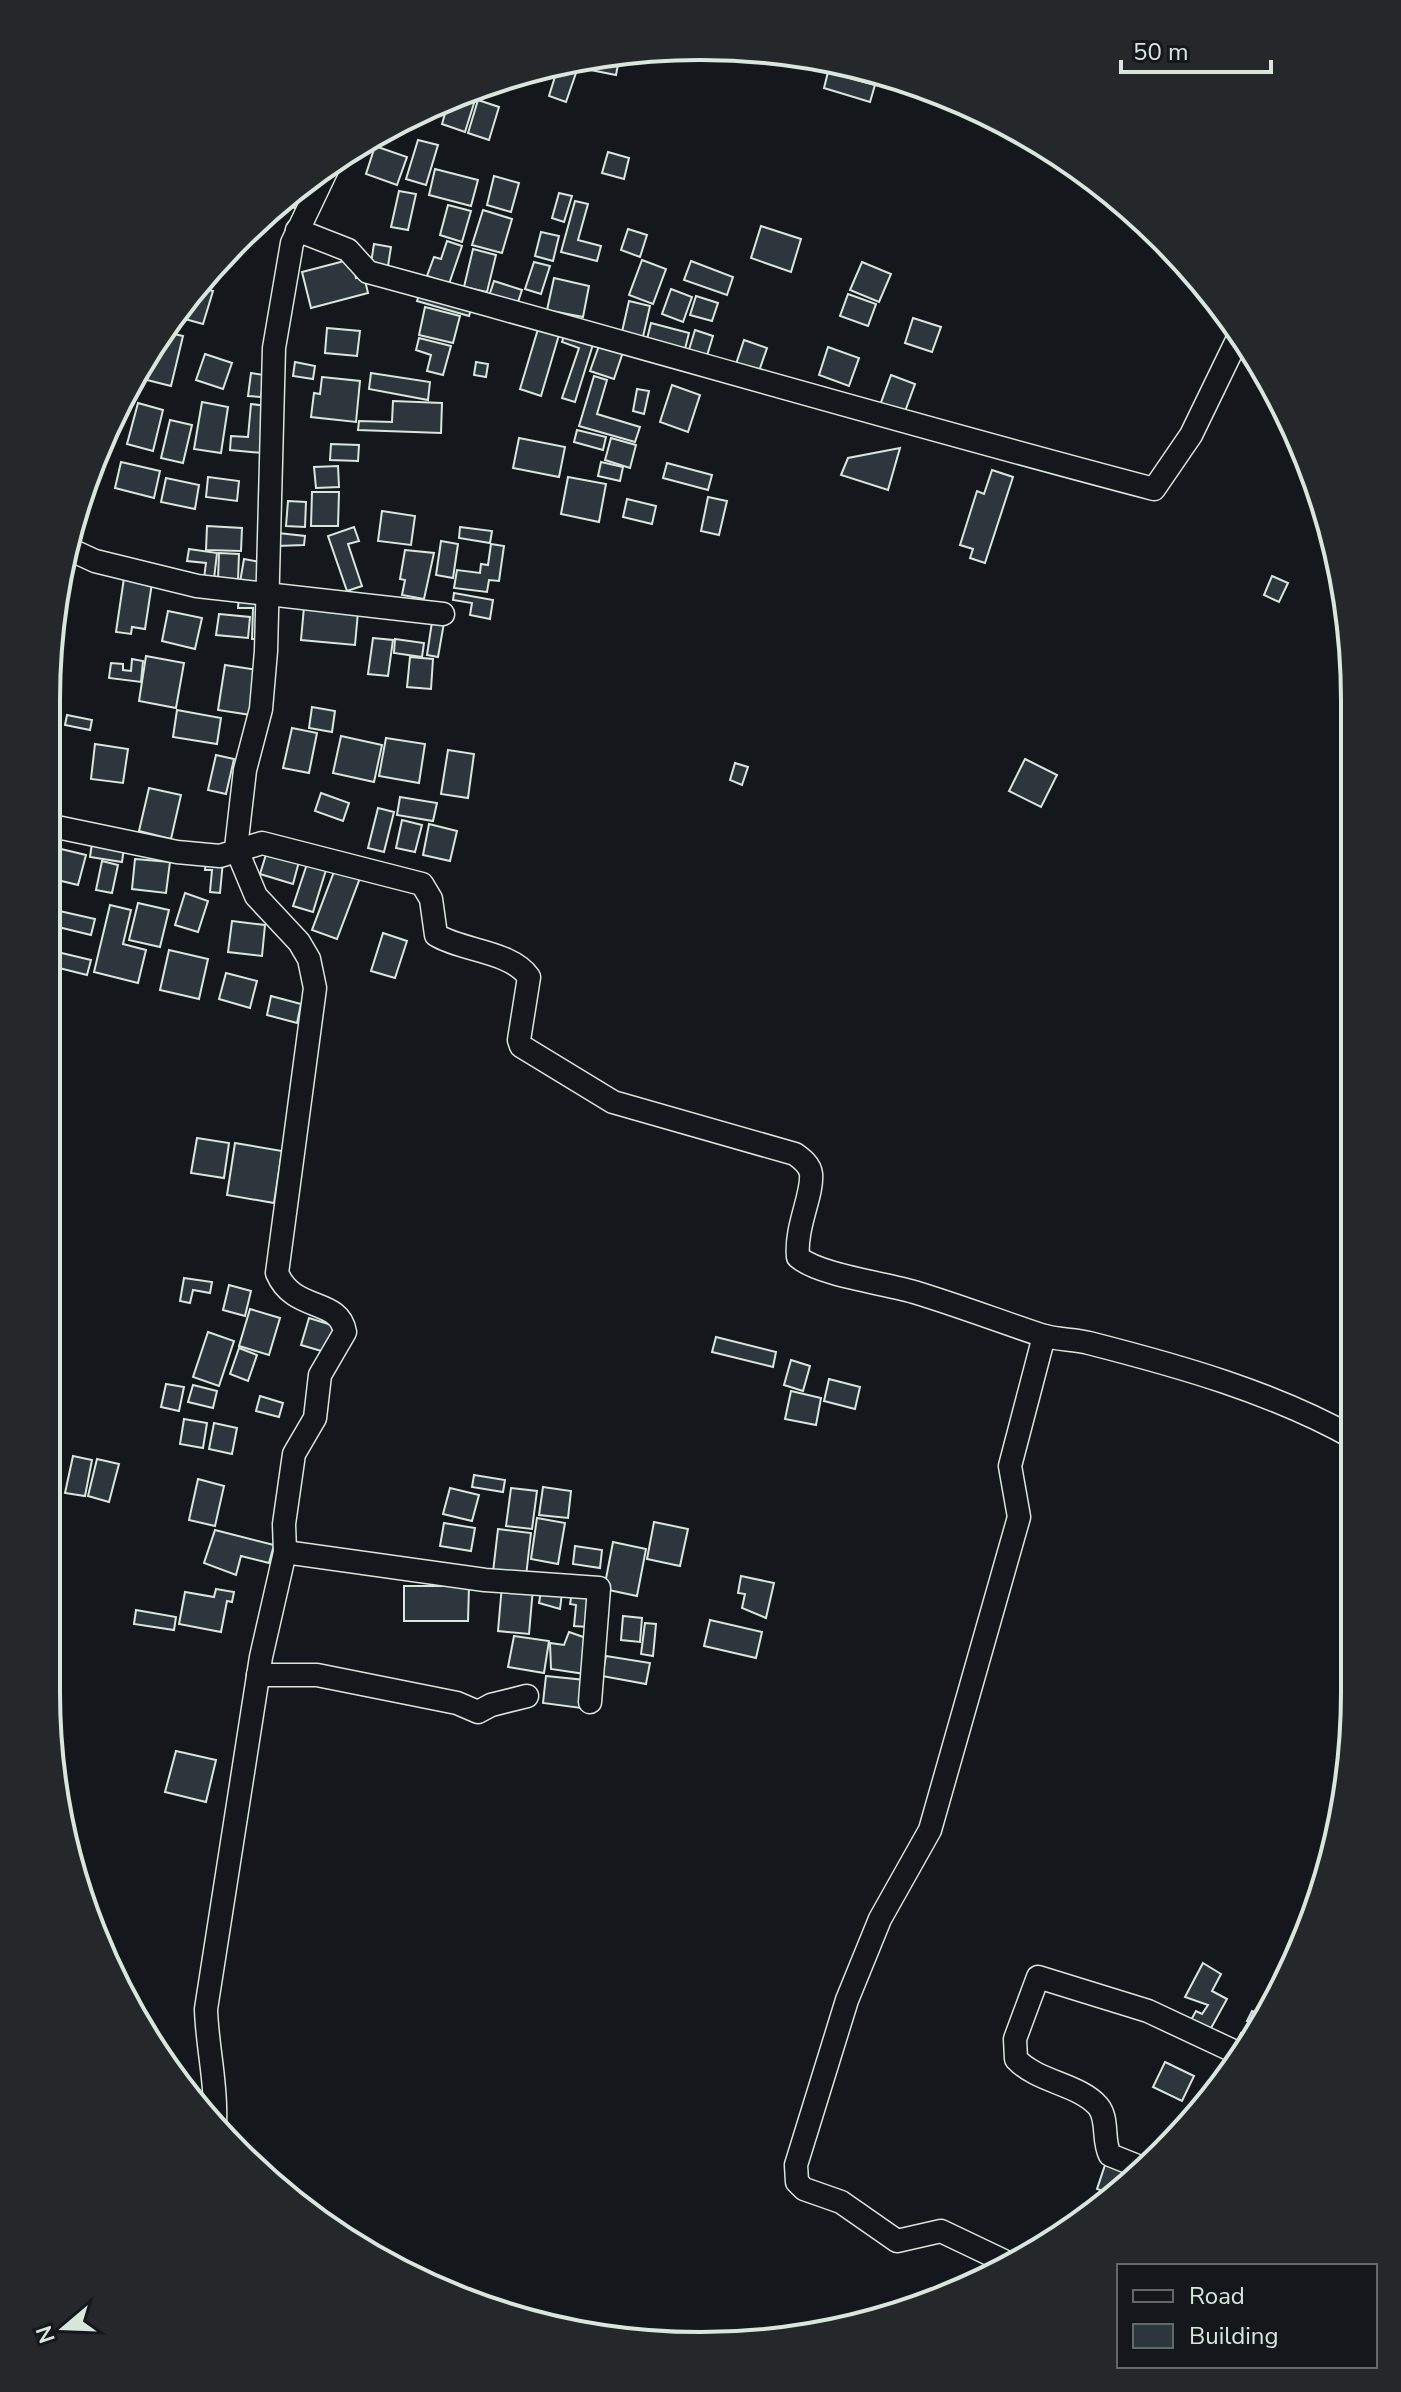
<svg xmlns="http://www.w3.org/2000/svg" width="1401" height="2392" font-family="'Nunito Sans',sans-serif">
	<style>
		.building { fill: #2c363c; stroke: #d8e6dc; stroke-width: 2 }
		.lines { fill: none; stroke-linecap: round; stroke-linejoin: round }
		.minor-casing { stroke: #d8e6dc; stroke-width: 25 }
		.minor { stroke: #14181c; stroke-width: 22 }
		.rim { fill: none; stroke: #d8e6dc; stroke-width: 4 }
	</style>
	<rect width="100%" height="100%" fill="#14181c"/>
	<g class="building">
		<path d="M620,54L616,75L565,65L572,59Z"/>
		<path d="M558,67L576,73L566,102L549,96Z"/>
		<path d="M828,72L875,85L870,102L824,88Z"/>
		<path d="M456,94L475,100L465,132L442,124L450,96Z"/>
		<path d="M478,100L499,107L489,140L468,133Z"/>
		<path d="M418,140L438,145L426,185L406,179Z"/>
		<path d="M375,146L407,157L397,185L366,174Z"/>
		<path d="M608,152L629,158L624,179L602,173Z"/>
		<path d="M435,169L478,180L471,206L429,195Z"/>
		<path d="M494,176L519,183L511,212L487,205Z"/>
		<path d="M303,184L313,190L302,212L282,201Z"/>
		<path d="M399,191L416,194L408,230L391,227Z"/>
		<path d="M559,193L572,196L564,222L552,218Z"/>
		<path d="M575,201L588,204L578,240L601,246L597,261L561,252Z"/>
		<path d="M448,205L471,211L462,242L440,235Z"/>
		<path d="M483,210L512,219L502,253L472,245Z"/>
		<path d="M761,226L801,239L791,272L751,258Z"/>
		<path d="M628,229L647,235L640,257L621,250Z"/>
		<path d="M541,232L559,236L553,261L535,256Z"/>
		<path d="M447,241L462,246L449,284L427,276L434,257L441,259Z"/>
		<path d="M374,244L391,247L388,266L371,263Z"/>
		<path d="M473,249L496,255L487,292L464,287Z"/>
		<path d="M352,259L356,278L364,276L368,293L311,308L302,272Z"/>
		<path d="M642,260L666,269L653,304L629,295Z"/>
		<path d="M691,261L733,277L727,295L684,280Z"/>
		<path d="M534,262L550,266L541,294L525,289Z"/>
		<path d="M862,262L891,274L879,302L850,290Z"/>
		<path d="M554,278L589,286L583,317L547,310Z"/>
		<path d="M494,281L522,290L517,305L489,296Z"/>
		<path d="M197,287L213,291L203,324L174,316Z"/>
		<path d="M671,289L692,297L683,322L662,314Z"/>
		<path d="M420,292L472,306L469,316L417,301Z"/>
		<path d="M848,294L876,304L868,326L840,316Z"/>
		<path d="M696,296L718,303L712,321L690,315Z"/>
		<path d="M629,301L650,306L642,341L621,336Z"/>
		<path d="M425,307L460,316L453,343L419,335Z"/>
		<path d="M913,318L941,327L932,352L905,343Z"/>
		<path d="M651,323L689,333L684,353L646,343Z"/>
		<path d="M327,328L360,331L357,356L325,353Z"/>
		<path d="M538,329L559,335L541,396L520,389Z"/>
		<path d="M566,329L595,338L575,402L562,398L579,348L562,342Z"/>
		<path d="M695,330L713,336L706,359L688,353Z"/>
		<path d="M161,331L183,336L171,386L147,380Z"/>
		<path d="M419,338L451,346L443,375L427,371L431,355L416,350Z"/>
		<path d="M744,340L767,348L758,374L735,367Z"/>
		<path d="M600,343L623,352L614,379L590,371Z"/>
		<path d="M828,347L859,358L849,386L819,375Z"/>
		<path d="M205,354L232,363L223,389L196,380Z"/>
		<path d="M295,362L315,366L313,379L293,376Z"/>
		<path d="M476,362L488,364L486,377L474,375Z"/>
		<path d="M251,373L264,375L261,397L248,396Z"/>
		<path d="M371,373L430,382L428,400L369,389Z"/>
		<path d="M891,375L915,384L903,417L879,408Z"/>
		<path d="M594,376L607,380L597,414L640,427L635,442L579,426Z"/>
		<path d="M322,377L360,381L356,422L311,417L314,393L320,394Z"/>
		<path d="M672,385L700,395L688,432L660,422Z"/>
		<path d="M637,389L649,391L644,414L633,411Z"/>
		<path d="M393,401L442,403L441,433L358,430L359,421L392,422Z"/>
		<path d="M202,402L228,407L221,453L194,449Z"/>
		<path d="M138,403L163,410L153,451L127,444Z"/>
		<path d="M251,404L267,406L262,453L230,450L231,436L248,437Z"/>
		<path d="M170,420L192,425L183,463L161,458Z"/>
		<path d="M577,430L606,437L603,450L574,442Z"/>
		<path d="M519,438L565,447L559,477L513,468Z"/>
		<path d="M611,438L636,445L630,468L605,460Z"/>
		<path d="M331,444L359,445L358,461L330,460Z"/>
		<path d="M900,448L888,490L841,475L848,458Z"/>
		<path d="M121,462L160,471L154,498L115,488Z"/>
		<path d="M601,462L623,467L620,481L598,476Z"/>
		<path d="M667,463L712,475L708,490L663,478Z"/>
		<path d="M338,466L339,487L316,488L314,467Z"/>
		<path d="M992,470L1013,477L985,563L970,558L973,549L960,545L977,491L984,494Z"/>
		<path d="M208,477L239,481L237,501L206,497Z"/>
		<path d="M568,477L606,484L599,522L561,514Z"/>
		<path d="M166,478L199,485L195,509L161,502Z"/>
		<path d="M312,492H339L338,526H311Z"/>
		<path d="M708,497L727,501L719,535L701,531Z"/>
		<path d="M627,499L656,506L652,524L623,517Z"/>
		<path d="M288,501L306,502L305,527L286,526Z"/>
		<path d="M382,511L415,516L411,545L378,541Z"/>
		<path d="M207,526L242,528L241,551L206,550Z"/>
		<path d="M354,527L359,541L348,544L362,586L347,591L328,536Z"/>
		<path d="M460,527L492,531L490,543L459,538Z"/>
		<path d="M278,533L305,536L304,545L277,546Z"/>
		<path d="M441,541L458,544L453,578L436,575Z"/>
		<path d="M491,544L504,546L499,581L489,580L487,592L454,588L457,570L480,573L481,564L488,565Z"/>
		<path d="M189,549L217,553L214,579L204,578L206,563L187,561Z"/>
		<path d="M405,550L434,553L424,599L402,595L405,580L400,579Z"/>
		<path d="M219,553L239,554L238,580L218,579Z"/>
		<path d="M244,559L260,562L256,585L240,582Z"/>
		<path d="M1272,576L1288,583L1279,602L1264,595Z"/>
		<path d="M124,578L152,583L145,629L132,627L131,634L116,632Z"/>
		<path d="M454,593L493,600L490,619L470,615L472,603L453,600Z"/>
		<path d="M239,595L262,596L261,639H252L253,608H238Z"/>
		<path d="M304,607L358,612L355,645L301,640Z"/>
		<path d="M168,611L202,618L195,649L162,641Z"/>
		<path d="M219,614L250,617L248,638L216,635Z"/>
		<path d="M433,615L445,617L438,657L427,655Z"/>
		<path d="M373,638L393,640L388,676L368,674Z"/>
		<path d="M395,639L424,643L422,657L394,653Z"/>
		<path d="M146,656L184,663L176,708L139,701Z"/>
		<path d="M410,657L433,659L431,689L407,687Z"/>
		<path d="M132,659L143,661L141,682L109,678L111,663L123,664V670L131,671Z"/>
		<path d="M225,665L258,670L251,715L218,710Z"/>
		<path d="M312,707L335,711L332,732L309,728Z"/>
		<path d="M177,710L221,718L217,744L173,737Z"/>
		<path d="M67,715L92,720L90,730L65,725Z"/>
		<path d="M292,728L317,733L309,773L283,768Z"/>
		<path d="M341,736L382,745L374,782L333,773Z"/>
		<path d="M386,738L425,744L419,783L379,776Z"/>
		<path d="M95,744L128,749L123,783L91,779Z"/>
		<path d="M448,750L474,754L468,798L441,794Z"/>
		<path d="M216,755L234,759L226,794L208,790Z"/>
		<path d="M1025,759L1057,775L1041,807L1009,791Z"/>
		<path d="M735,763L748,767L742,785L730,780Z"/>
		<path d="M149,788L181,795L171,839L139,831Z"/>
		<path d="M321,793L349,803L343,821L315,811Z"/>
		<path d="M400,797L437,803L433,821L397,815Z"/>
		<path d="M378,808L394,812L384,852L368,848Z"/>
		<path d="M402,820L422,825L415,852L396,848Z"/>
		<path d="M429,824L457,831L450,861L423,855Z"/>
		<path d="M92,843L124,848L122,862L90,857Z"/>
		<path d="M57,848L86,855L78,885L49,878Z"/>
		<path d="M268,848L300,858L293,884L260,874Z"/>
		<path d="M135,859L170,862L166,893L132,889Z"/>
		<path d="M206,860L223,861L220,893L210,892L212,870H205Z"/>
		<path d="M102,861L118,865L112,893L96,890Z"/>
		<path d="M307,864L326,870L313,912L293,906Z"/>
		<path d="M335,869L360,878L337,939L312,930Z"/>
		<path d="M185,893L208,901L198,932L175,925Z"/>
		<path d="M47,896L58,899L55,910L95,919L91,935L54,926L49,950L91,960L87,975L47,965Z"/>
		<path d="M138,903L169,910L160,947L129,940Z"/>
		<path d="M110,905L131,910L123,944L146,950L138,983L94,972Z"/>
		<path d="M232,921L265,925L262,956L228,952Z"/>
		<path d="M383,933L407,941L395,978L371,971Z"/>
		<path d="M169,950L208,959L199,999L160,990Z"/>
		<path d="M226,973L257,981L250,1008L219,999Z"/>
		<path d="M271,996L301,1004L297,1023L267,1015Z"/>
		<path d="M197,1138L229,1143L224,1178L191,1173Z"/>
		<path d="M235,1143L282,1151L274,1203L227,1195Z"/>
		<path d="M184,1278L212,1282L210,1293L193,1290L190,1303L180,1301Z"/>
		<path d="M229,1285L251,1291L245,1316L223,1310Z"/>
		<path d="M250,1309L280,1318L269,1355L239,1346Z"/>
		<path d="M309,1318L335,1326L328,1353L301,1345Z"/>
		<path d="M208,1332L234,1341L219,1386L193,1377Z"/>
		<path d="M716,1337L776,1352L773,1367L712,1352Z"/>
		<path d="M239,1348L257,1355L248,1381L230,1374Z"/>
		<path d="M791,1360L810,1366L803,1391L784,1385Z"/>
		<path d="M829,1379L860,1387L855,1409L824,1401Z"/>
		<path d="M166,1384L184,1387L179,1411L161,1407Z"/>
		<path d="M193,1385L217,1391L213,1408L188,1402Z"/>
		<path d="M791,1391L821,1398L816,1425L785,1419Z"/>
		<path d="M260,1396L283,1403L279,1417L256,1411Z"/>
		<path d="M184,1419L207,1423L203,1448L180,1444Z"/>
		<path d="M214,1423L237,1428L232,1454L209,1449Z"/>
		<path d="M73,1456L92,1460L85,1496L65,1493Z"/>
		<path d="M97,1459L119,1464L109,1502L88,1496Z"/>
		<path d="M474,1475L505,1480L503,1492L472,1487Z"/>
		<path d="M198,1479L224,1486L215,1526L189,1520Z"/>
		<path d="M543,1487L571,1491L568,1518L539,1515Z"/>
		<path d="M450,1488L479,1495L472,1521L443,1514Z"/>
		<path d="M511,1488L537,1491L532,1529L506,1526Z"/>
		<path d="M537,1518L565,1523L558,1564L531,1559Z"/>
		<path d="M654,1522L688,1529L680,1566L647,1559Z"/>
		<path d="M444,1523L475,1528L471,1551L440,1546Z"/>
		<path d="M498,1529L531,1533L526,1576L493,1572Z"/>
		<path d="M215,1530L274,1545L269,1563L241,1556L236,1575L204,1563Z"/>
		<path d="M613,1542L646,1549L637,1596L604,1589Z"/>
		<path d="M575,1546L602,1550L600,1568L573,1564Z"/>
		<path d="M741,1576L774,1583L766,1618L742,1608L745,1594L738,1593Z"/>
		<path d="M502,1585L533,1588L529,1634L498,1631Z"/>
		<path d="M404,1586H469L468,1621H404Z"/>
		<path d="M216,1589L234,1592L232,1602L227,1601L221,1632L179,1624L185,1592L214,1597Z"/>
		<path d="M541,1591L562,1593L560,1609L539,1603Z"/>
		<path d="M572,1593L591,1595L588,1627L574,1626L576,1605L570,1604Z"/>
		<path d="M136,1610L176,1617L174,1630L134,1624Z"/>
		<path d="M623,1616L642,1618L640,1642L621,1640Z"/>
		<path d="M710,1620L762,1632L756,1658L704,1646Z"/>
		<path d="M645,1623L656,1624L653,1656L641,1654Z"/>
		<path d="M569,1632L589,1639L585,1674L551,1669L550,1643L564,1645Z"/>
		<path d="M514,1636L549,1641L544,1673L508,1667Z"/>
		<path d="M606,1656L650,1663L646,1684L602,1676Z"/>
		<path d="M546,1676L585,1680L581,1708L543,1703Z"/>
		<path d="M176,1751L216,1760L206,1802L165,1792Z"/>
		<path d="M1203,1963L1221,1974L1212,1991L1227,1999L1210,2030L1191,2020L1196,2011L1202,2014L1208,2005L1185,1997Z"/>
		<path d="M1252,2011L1264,2017L1249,2047L1237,2042L1241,2033L1250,2037L1256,2025L1247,2021Z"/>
		<path d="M1165,2062L1194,2076L1182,2101L1153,2087Z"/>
		<path d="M1107,2159L1143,2171L1114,2195L1097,2189Z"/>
	</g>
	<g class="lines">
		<defs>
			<g id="minor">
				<path d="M297,230L348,250L368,272C631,343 891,420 1154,489L1191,435L1239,336"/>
				<path d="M69,549L95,561L197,586L443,614"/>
				<path d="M47,825L177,852L220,856L262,843L422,884L431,899L436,935C462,951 511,951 529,977L519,1040L521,1046L613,1102L795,1154C802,1159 810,1165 811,1174C813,1195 795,1227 798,1257C819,1275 883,1283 914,1292C957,1305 999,1321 1041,1335C1057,1340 1074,1339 1089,1343C1179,1366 1272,1392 1354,1438"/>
				<path d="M285,1552L485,1580L599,1588L590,1702"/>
				<path d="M258,1675H317L457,1703L478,1712L491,1705L527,1696"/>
				<path d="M215,2122C217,2084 207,2047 206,2009L261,1657L285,1552L284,1524L294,1454L315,1418L320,1375L345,1332C339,1297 294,1313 277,1273L315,988L309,959L299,942L256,896L236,848L245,770L261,709L266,651L274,348L292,243L331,161"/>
				<path d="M1145,2169L1110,2155C1102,2140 1109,2119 1098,2106C1079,2084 1037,2082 1016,2059L1015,2039L1038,1977L1148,2011L1244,2056"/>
				<path d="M1006,2262L941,2231L897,2241L841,2202L804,2189L797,2182L796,2165L847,2000L880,1919L930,1830L1019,1517L1010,1466L1044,1336"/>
			</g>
		</defs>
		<use href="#minor" class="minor-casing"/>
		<use href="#minor" class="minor"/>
	</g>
	<path d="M0 0H1401V2392H0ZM700 60H701A640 640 0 0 1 1341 700V1692A640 640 0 0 1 701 2332H700A640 640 0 0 1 60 1692V700A640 640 0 0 1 700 60Z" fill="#24282b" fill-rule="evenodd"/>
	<path class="rim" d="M700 60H701A640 640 0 0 1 1341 700V1692A640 640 0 0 1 701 2332H700A640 640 0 0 1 60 1692V700A640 640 0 0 1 700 60Z"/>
	<rect x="1117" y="2264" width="260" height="104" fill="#14181c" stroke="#626a69" stroke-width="2"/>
	<rect x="1133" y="2290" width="40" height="12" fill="#14181c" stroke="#626a69" stroke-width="2"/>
	<text x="1189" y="2304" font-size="24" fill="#d8e6dc">Road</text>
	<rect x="1133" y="2324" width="40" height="24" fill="#2c363c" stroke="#626a69" stroke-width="2"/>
	<text x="1189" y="2344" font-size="24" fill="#d8e6dc">Building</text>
	<g transform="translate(64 2328) rotate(251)" stroke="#14181c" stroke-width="6" paint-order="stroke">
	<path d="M0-6L14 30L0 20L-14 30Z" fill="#d8e6dc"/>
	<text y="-12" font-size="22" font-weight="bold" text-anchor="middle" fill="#d8e6dc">N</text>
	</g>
	<path d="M1121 60v12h150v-12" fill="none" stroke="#d8e6dc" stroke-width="4"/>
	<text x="1133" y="60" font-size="24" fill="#d8e6dc" stroke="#14181c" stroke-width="6" paint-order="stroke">50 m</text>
</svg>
